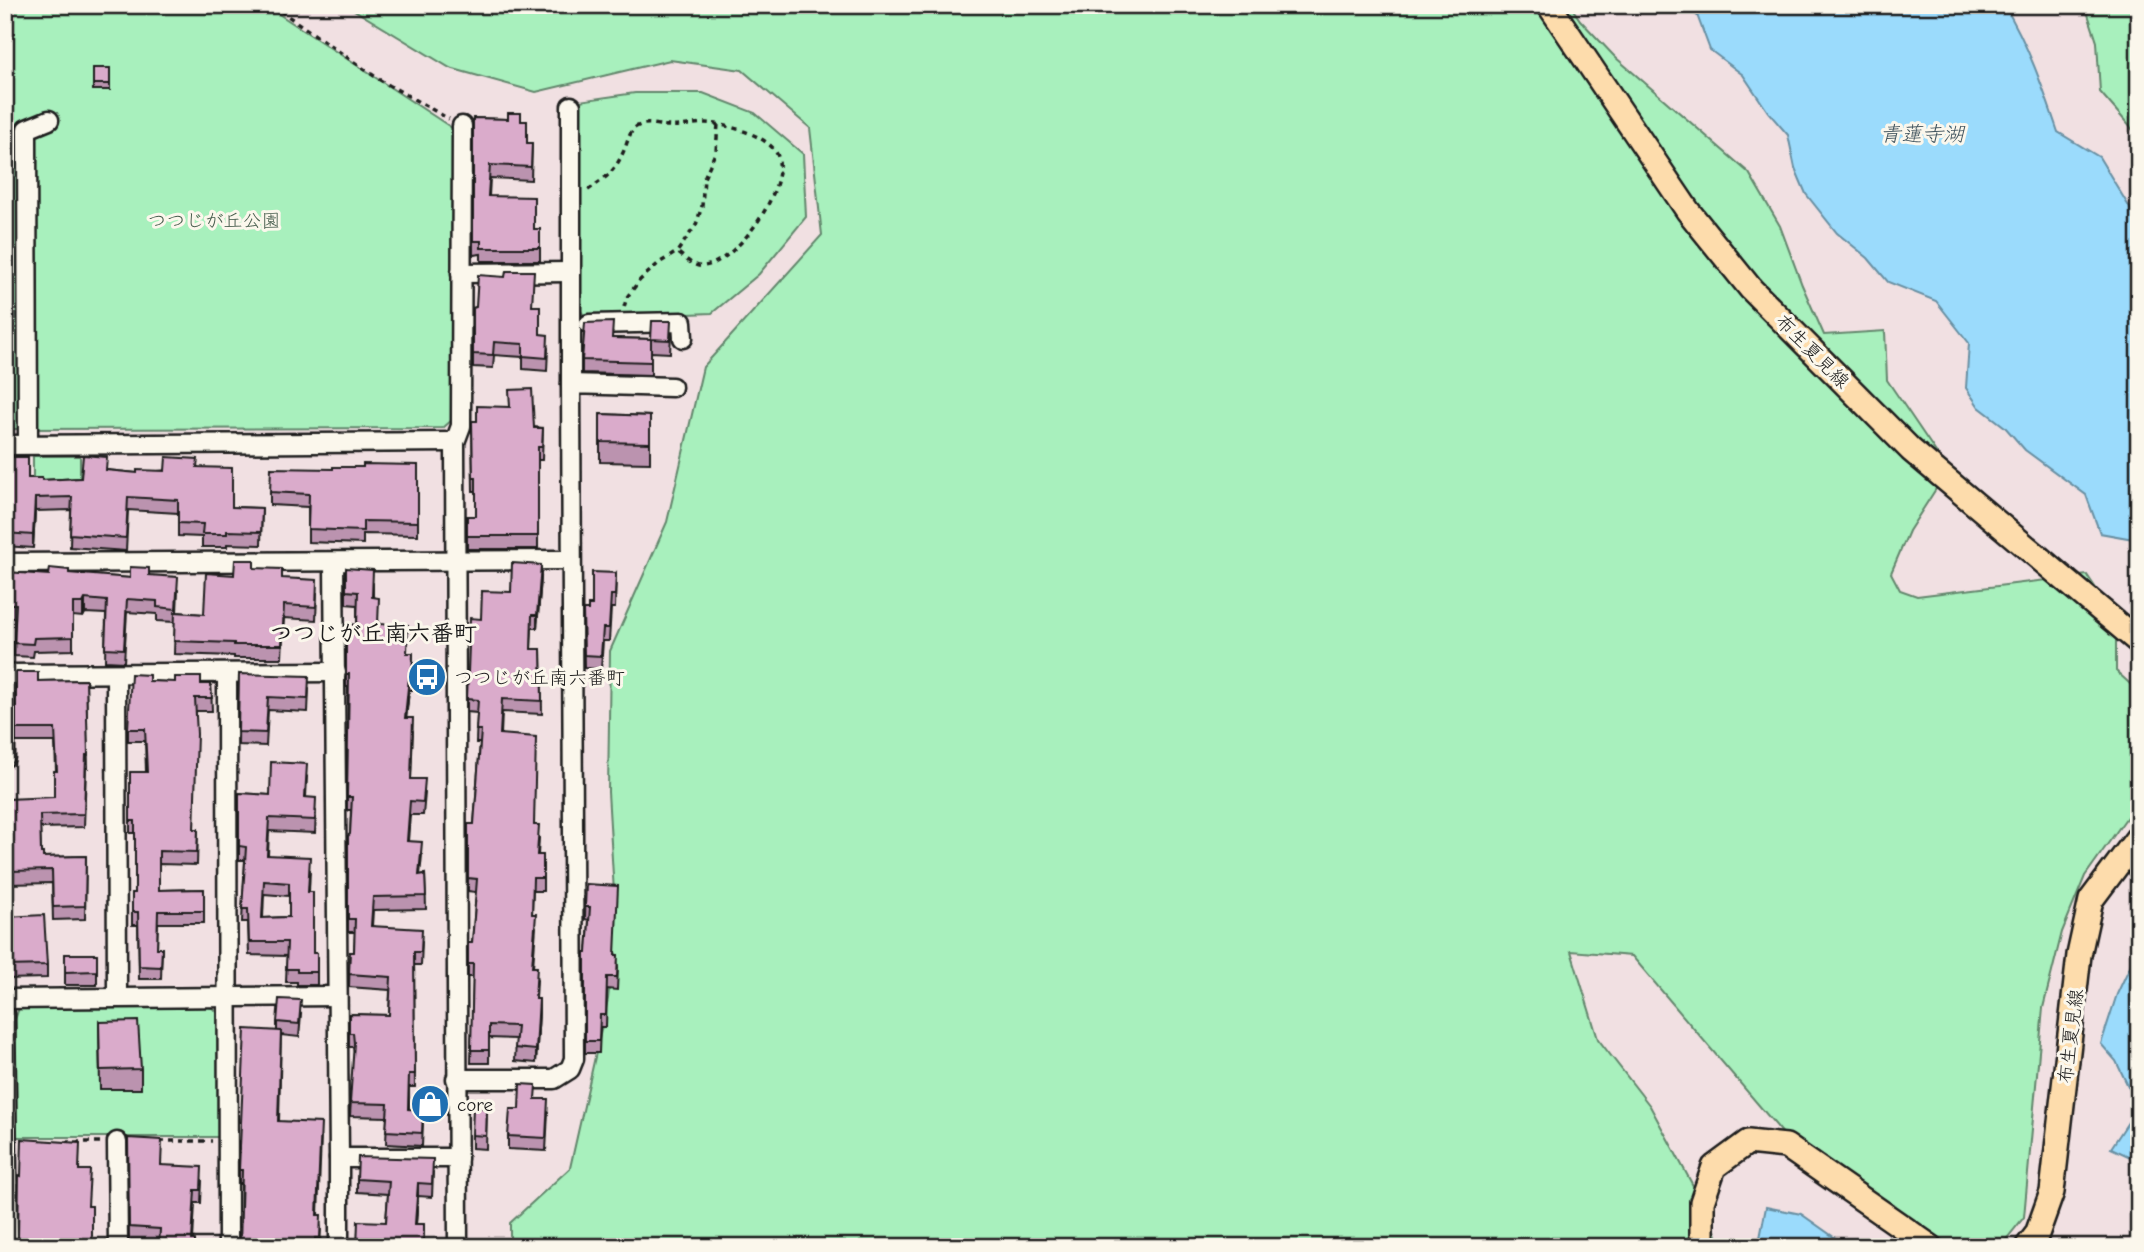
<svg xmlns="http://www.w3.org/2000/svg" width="2144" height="1252" font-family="'Comic Neue','Klee One',sans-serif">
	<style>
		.green { fill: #a8f0bd; stroke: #62866c; stroke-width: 2 }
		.water { fill: #9bdbfc; stroke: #688fa2; stroke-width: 2 }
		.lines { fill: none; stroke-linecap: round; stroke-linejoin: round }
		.minor-casing { stroke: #1c1c1c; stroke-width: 23 }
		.major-casing { stroke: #1c1c1c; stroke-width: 28 }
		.path { stroke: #1c1c1c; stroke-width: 3.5; stroke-dasharray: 5 5; stroke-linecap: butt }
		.minor { stroke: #fbf7ec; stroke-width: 18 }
		.major { stroke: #fddcac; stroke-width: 23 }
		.wall { fill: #bb93af; stroke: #1c1c1c; stroke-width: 2; fill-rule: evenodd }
		.shaded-wall { fill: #99788e; stroke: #1c1c1c; stroke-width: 2 }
		.building { fill: #daabcb; stroke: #1c1c1c; stroke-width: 2; fill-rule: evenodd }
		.labels { text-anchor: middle; stroke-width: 6; stroke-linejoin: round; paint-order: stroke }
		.park-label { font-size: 19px; fill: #465c4c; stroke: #fbf7ec }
		.street-label { font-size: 19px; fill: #1c1c1c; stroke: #fbf7ec }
		.poi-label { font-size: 19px; fill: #1c1c1c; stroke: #fbf7ec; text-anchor: start }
		.water-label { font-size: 21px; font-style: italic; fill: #42555f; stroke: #fbf7ec }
		.quarter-label { font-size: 23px; font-weight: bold; fill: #1c1c1c; stroke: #fbf7ec }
	</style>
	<rect width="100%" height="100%" fill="#f1e0e2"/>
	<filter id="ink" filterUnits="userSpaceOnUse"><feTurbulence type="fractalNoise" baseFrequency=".0143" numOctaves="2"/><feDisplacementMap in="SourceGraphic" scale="14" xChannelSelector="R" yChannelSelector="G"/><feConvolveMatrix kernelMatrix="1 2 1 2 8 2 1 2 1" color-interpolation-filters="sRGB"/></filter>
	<g filter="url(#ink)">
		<g class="green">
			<path d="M5,5H265L452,128L453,419L443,428L5,429Z"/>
			<path d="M346,5H1570L1580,20L1615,57L1749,173L1780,226L1802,285L1824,335L1885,331L1887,380L1948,470L1909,531L1891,573L1900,590L1917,596L2087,575L2116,618V671L2139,692V800L2085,876L2062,932L2043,1008L2024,1217L2000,1247H1951L1785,1136L1632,956L1571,951L1598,1039L1650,1106L1711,1219L1721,1247H510V1223L570,1168L608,999L616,926L608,792L610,651L667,522L703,367L822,235L810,128L742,70L670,60L536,92L450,68Z"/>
			<path d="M2085,5H2139V137L2100,92L2097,42Z"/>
			<path d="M635,93H703L755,113L803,154L806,217L759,274L712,313L590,318L583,314L578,306L579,101Z"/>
			<path d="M33,456H80V490L33,489Z"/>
			<path d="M24,1005L208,1006C215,1009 218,1011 220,1019L218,1137H15L14,1023L19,1008Z"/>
		</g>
		<g class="water">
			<path d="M1671,5H2004C2028,44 2043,88 2058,132L2099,157L2139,223V540L2100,533L2086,495L2025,450L2005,427L1979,407L1966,388L1969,343L1936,301L1888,282L1868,258L1837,233L1806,194L1795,168L1788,135L1768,112L1743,75L1710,50L1697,15Z"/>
			<path d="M2139,947V1161L2111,1148L2138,1107L2116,1061L2101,1044L2117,994Z"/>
			<path d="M1766,1207L1801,1214L1848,1247H1770L1760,1238Z"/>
		</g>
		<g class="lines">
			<defs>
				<g id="minor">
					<path d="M571,106V384"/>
					<path d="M461,273L570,272"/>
					<path d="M589,324L682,322L683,338"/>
					<path d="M28,444L27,129L49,120"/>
					<path d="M5,445L455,442"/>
					<path d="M5,563L570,560"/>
					<path d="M334,563L339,1158"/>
					<path d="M116,674L117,997"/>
					<path d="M227,674L228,1247"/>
					<path d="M5,757V674L336,672"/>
					<path d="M5,999L337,996"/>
					<path d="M5,1014L8,1247"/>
					<path d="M456,1079H554L570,1069L574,1059L571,384L672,387"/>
					<path d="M117,1142L118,1247"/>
					<path d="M339,1247V1158H458"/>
					<path d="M458,1247L455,442L461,426L462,126"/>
				</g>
				<g id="major">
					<path d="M1549,5L1688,211L1751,289L1911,450L2139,642"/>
					<path d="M1702,1247V1202L1714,1167L1748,1142L1786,1146L1931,1247"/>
					<path d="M2027,1247L2037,1234L2052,1192L2079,955L2091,900L2139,836"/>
				</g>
			</defs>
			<use href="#minor" class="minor-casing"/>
			<use href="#major" class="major-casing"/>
			<g class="path">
				<path d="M272,5L380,80L449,119"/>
				<path d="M588,190C608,176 615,172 625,148C628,141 630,129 638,126C648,121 659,126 669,126C682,127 694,123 706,123C726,124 768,135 777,154C791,186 738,262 704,266C694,268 685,258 677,252"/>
				<path d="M624,307L627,297L640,280L659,263L677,252L696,225L702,206L704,178L716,151L718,124"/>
				<path d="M160,1141H212"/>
				<path d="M65,1142H100"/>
			</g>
			<use href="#minor" class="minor"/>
			<use href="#major" class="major"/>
		</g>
		<g class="wall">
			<rect x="93" y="68" width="17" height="22"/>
			<path d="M473,118L508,119L521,121L527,143H532L531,180L490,178L489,196L534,229H540V261H481V254L473,255Z"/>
			<path d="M533,306L540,334L548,348L547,371L523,369V357L494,355L493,368L473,367V308L476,307Z"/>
			<path d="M671,334L670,353L651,352V375L582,373V360L613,338L651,339Z"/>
			<path d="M600,414L650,416V463L600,462Z"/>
			<path d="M472,421L543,428L542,460H538V549H467V516H476V491H473Z"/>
			<path d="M418,465V535L363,534V544L308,542V507L270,505V492L333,469Z"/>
			<path d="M198,467L232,507L262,508L261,545L227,544V547H202V537L178,536V513L128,510L126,551L70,547L71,510L35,511L33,548L5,546V471L28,478L42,480L81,478L107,470L137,473Z"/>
			<path d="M254,568L317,593L316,620L284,618L282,658H234V656L174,654L175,622L157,621V614L127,612L124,662L105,661L106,614L85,613L83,617L73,616V650L34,651L33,657L14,656L15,618L5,617V572L49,575L69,573L130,578L149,575L178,590L177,612L204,614L234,575Z"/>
			<path d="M346,568L373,583V597L379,624L407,653H413L412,690H409L406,718L413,731L411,779L425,793L423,815H410L408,841L422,855L420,875L425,874L426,909L373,910L372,926L422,942L421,965H414L415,1087H409V1109L423,1123L422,1146L386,1144L387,1117L350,1116L354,1052L353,1047H349V1014L389,1015L390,990L349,987L350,952H354L355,932H348V836L350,834L351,810H347L348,687H346V624L357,625V605L346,604Z"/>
			<path d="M616,573L615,608H611L609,641H603L601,669L584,668L583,610H588Z"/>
			<path d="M541,578L537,628H532L531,649H541L542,714L502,712L501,735L539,838L538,855H543V891H533L532,914L536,927L533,967L537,980L536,999L539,1012L536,1063L515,1061L516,1039L489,1038V1063H471L473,977H468V943H472L476,892L468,891V824H474L480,743H476L477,713L467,712V699L481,619L511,592Z"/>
			<path d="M16,672L38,681L86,680L88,768H86L84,827L40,828L41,853L43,857L86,856L85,919L53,920L52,883L9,884L7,812L54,797L56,771L55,742H16Z"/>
			<path d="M239,674L309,689L308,712L268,710L266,746L238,745Z"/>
			<path d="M149,681L211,684L212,711H196L194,829H198L197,865L159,864V890L204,889V923H158L157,948H162L161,979H139L138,925H132V893H135V833H130V772H146L145,741H128V729Z"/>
			<path d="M307,777L306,797L316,811L315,833L269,831L268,855L310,870L309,892L313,953H317V985H297V982H286L287,956L249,955L248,922H242L245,860H239V793L270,795ZM264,894L289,896V917L263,918Z"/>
			<path d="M586,884L616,955L618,967L617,990L607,989L606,1027H600L599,1053H585V953H587L589,920L585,919Z"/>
			<path d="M5,917L47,965V978L5,979Z"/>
			<rect x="65" y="954" width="32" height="31"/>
			<path d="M301,1014L299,1037L281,1035L279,1121L321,1137L318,1215L321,1228L320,1247H240L241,1183H239V1170L277,1031V1022Z"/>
			<path d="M99,1022L141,1069V1089H100Z"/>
			<path d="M536,1099L548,1112L546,1151L508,1149V1136L519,1109Z"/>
			<path d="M487,1108L486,1149L472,1148V1135Z"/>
			<path d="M128,1138L161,1165L202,1180L201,1203H195L193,1240L159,1242L129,1240Z"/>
			<path d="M433,1172L432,1197L418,1196L416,1224H424V1247H357L386,1222L388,1194L357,1192V1179Z"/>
		</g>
		<g class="shaded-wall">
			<path d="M35,498V511L33,548V535Z"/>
			<path d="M541,565V578L537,628V615Z"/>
			<path d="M85,599V613L83,617V603Z"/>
			<path d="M409,677V690L405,731V718Z"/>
			<path d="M539,999V1012L536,1063V1050Z"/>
			<path d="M418,1183V1196L415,1237V1224Z"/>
		</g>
		<g class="building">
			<rect x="93" y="68" width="17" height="16"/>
			<path d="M508,113H521V121H527V143H532L531,167L490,165L488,196L534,197V229H540V248H481V241H473V118L508,119Z"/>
			<path d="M506,271H534L532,306H540V334L548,335L547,358L523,356V344L494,342L493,355L473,354V308L476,307L478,275L505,277Z"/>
			<path d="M652,321H671L670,340L651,339Z"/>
			<path d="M613,322L612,338L651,339V362L582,360L585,323Z"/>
			<path d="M532,389L534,428H543L542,447H538V536H467V516H476V478H473L472,421H477V406L510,407L509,390Z"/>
			<path d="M600,414L650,416V443L600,442Z"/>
			<path d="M83,455L107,457L106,470L137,473V470L165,471L166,457L198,459L197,467L232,468V507L262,508L261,532L227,531V534H202L203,524L178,523V500L128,497L126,538L70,534L72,497L35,498L33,535L5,533V471H9V457H28V478H42V480L81,478Z"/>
			<path d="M363,464L418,465V522L363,521V531L308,529L309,494L270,492L271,468L333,469V467H363Z"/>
			<path d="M235,560H254V568L282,569V578L317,580L316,607L284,605L282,645H234V643L174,641L175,612L204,614L206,573L234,575Z"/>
			<path d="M512,563L541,565L537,615H532L531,649H541L542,701L502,699L500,734L536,737L534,825H539L537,855H543V878H533L532,914H536L532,967H537L535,999H539L536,1050L515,1048L517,1026L489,1025V1050H471L473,964H468V943H472L477,879L468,878V824H474L481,730H476L478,700L467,699L470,618L481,619L482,591L511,592Z"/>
			<path d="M130,567L149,568V575L178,577L176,609L157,607V601L127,599L124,649L105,648L107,601L85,599L83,603H73V637L34,638L33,644L14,643L16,604H5V572L49,575L50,568L69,570V573L130,578Z"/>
			<path d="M346,568L373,570L372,597L379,598L378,624L408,625L407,653H413L412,677H409L405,718H413L411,779H425L423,802L410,801L407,841L422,842L419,875L425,874L426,896L373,897L371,926L422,929L421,952H414L415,1074H409L408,1109L423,1110L422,1133L386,1131L388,1104L350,1103L354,1043L353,1033H349V1014L389,1015L391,977L349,974L350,952H354L355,919H348V836L350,834L352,797H347L349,674H346V624L357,625L358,592L346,591Z"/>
			<path d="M592,572L616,573L615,595H611L609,628H603L601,656L584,655L583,610H588V605H592Z"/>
			<path d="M16,672H38V681L86,680L88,755H86L84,814L40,815L41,853H43V857L86,856L85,906L53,907L52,870L9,871L7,799L54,797V771H57L55,729H16Z"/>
			<path d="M131,674L149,675V681L175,682V677H201V684H211L212,698H195L197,734L194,829H198L197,852L159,851V890L204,889V911H158L157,948H162L161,967L139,966L138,912H132V893H135V821H130V772H147L145,729H128Z"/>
			<path d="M239,674L309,676L308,699L268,697L266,733L238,732Z"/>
			<path d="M271,762L307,764L305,797L316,798L315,820L269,818L267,855L310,857L308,892H313V953H317V972H297V969H286L287,942H249L248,909H242L246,847L239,846V793L270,795ZM264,881L289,883V917L262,918Z"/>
			<path d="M586,884L618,886L615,955H618L617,977H607L606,1015H600L599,1041H585V953H587L590,907H585Z"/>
			<path d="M44,915L47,965L5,966V917Z"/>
			<path d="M65,954H97V971L65,972Z"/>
			<path d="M279,999L301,1000L299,1024L277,1022Z"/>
			<path d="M138,1021L141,1069L100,1070L99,1022Z"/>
			<path d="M245,1029L281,1031L278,1121L321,1123L317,1215H321L320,1238H315V1247H240L242,1170H239Z"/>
			<path d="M520,1084L536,1085L535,1099H548L546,1138L508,1136L510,1109H519Z"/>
			<path d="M473,1107L487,1108L486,1136L472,1135Z"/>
			<path d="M128,1138L162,1140L161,1165L202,1167L201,1190H195L192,1240H195V1247H159L160,1229L129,1227Z"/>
			<path d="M22,1139L80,1143L79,1170H90L88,1206H92V1247H5V1245L11,1246L18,1239L19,1175L21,1176Z"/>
			<path d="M358,1157L433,1159L432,1184L418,1183L415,1224H424L423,1247H357L358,1221L386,1222L389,1181L357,1179Z"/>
		</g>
	</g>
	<defs>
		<symbol id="bus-disc" viewBox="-11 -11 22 22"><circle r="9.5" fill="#1f6fb2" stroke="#fbf7ec"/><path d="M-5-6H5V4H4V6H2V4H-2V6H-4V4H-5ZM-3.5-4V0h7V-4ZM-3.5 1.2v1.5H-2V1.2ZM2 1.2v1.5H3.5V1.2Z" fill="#fff"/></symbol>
		<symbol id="shop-disc" viewBox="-11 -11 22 22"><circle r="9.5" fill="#1f6fb2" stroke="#fbf7ec"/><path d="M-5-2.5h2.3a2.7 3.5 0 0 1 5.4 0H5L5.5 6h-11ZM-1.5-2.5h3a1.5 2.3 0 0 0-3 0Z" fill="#fff"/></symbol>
	</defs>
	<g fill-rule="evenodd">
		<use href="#bus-disc" x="405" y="655" width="44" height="44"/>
		<use href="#shop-disc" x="408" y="1082" width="44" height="44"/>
	</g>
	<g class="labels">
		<g class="park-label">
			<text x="214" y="227">つつじが丘公園</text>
		</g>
		<g class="street-label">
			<text transform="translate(1813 351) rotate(45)" y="7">布生夏見線</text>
			<text transform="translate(2070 1036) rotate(-83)" y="7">布生夏見線</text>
		</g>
		<g class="poi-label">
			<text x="454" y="684">つつじが丘南六番町</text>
			<text x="457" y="1111">core</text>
		</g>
		<g class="water-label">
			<text x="1922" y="141">青蓮寺湖</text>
		</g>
		<g class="quarter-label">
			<text x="373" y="641">つつじが丘南六番町</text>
		</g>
	</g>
	<rect width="2144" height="1252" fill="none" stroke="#fbf7ec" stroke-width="28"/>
	<rect x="14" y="14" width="2116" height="1224" fill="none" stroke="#1c1c1c" stroke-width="2.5" filter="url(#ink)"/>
</svg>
